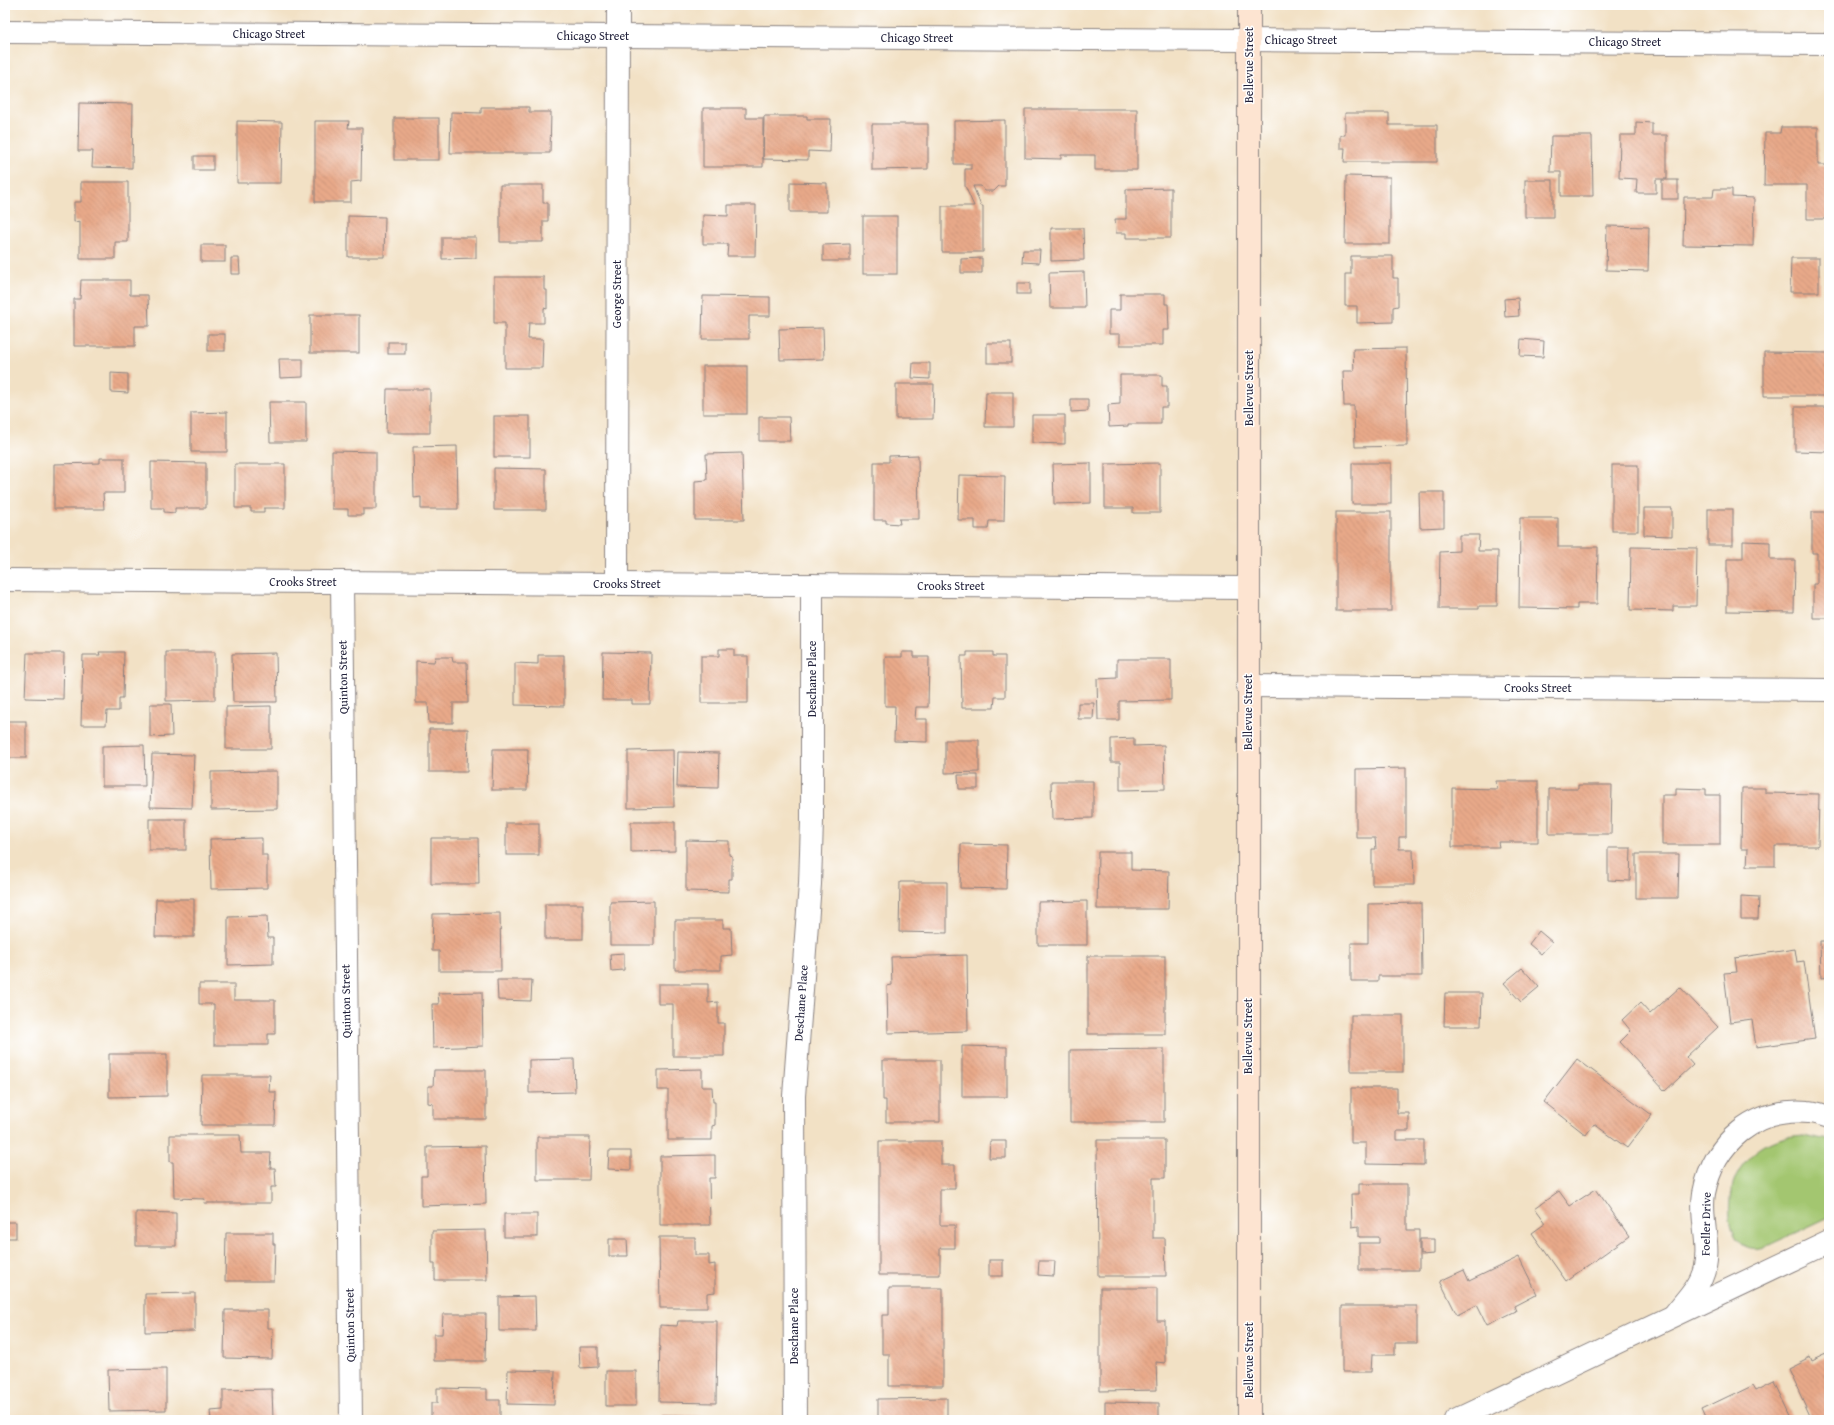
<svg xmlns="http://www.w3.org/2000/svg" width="1834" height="1425" font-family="'Gentium Book Plus',serif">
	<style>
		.green { fill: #a3c670; stroke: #627456 }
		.building { fill: url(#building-back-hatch) }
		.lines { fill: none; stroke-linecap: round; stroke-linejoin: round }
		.street-casing { stroke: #8a8280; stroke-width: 24 }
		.secondary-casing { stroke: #8a8280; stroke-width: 24 }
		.street { stroke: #fff; stroke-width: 22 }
		.secondary { stroke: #fde4d1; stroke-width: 22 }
		.labels { text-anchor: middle; stroke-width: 3; stroke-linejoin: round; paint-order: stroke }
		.street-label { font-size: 12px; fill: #22223b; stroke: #fff }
	</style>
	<defs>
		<pattern id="building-back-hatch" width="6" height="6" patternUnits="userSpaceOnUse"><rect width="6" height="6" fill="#e8a989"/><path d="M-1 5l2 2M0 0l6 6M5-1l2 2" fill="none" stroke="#c79177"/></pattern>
	</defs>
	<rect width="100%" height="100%" fill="#fff"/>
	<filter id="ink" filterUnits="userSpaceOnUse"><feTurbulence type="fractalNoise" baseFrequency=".025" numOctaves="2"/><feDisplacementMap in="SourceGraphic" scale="8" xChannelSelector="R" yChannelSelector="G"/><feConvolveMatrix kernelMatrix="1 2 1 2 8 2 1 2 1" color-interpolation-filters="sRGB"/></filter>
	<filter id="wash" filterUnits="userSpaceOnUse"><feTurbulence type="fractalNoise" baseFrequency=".012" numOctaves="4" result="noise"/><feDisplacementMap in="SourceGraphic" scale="16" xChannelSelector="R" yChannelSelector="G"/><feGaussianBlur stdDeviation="0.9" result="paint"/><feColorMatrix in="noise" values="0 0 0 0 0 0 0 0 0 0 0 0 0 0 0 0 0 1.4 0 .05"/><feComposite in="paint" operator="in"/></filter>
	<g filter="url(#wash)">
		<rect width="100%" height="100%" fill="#f2e1c5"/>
		<path class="green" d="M1804,1135L1829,1140V1217L1765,1247C1727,1258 1725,1205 1734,1181C1740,1164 1755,1149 1771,1142C1782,1137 1792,1136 1804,1135Z"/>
		<g id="blocks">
			<g class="building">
				<path d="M79,103L133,104L132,168L92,167L93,151H78Z"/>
				<path d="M481,107H529V112H551L550,153H450L451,112L481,113Z"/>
				<path d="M703,108H746V118H763V167H703Z"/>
				<path d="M1025,109H1137V170H1095V155H1061V159L1025,158Z"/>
				<path d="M1345,113H1389V125H1437V162H1344L1345,148H1340V135H1345Z"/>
				<path d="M764,116H807V119H831L830,152L808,151V160L763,159Z"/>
				<rect x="394" y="118" width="45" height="42"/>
				<path d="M1005,120V186H999L994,191H985L981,186H973L981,206H983V252H942V206H974L965,186V169H971V164H954V121Z"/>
				<path d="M237,121L282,122L281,183H237Z"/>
				<path d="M315,121H349L348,128H362L361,181L351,182V202H315Z"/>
				<path d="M1636,122L1652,123V135H1667V179H1656V193H1636L1637,179L1619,178L1620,135H1636Z"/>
				<path d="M872,124H928V169L872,170Z"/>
				<path d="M1781,127H1818V165H1829V219H1807V185H1764L1765,133H1780Z"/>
				<path d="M1551,136H1592L1593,196H1561V172H1550Z"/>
				<rect x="194" y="156" width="19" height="14"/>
				<path d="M1346,176L1390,177V244H1345Z"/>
				<rect x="1525" y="180" width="28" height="37"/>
				<rect x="1662" y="180" width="16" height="19"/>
				<path d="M81,182H128V242H115V259H80V221L74,222V202H81Z"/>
				<path d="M790,182L827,183V212H790Z"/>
				<path d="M500,185H543V203H548V221H543V242H500Z"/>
				<path d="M1171,188V238H1126V233H1116L1115,219H1126V189Z"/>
				<path d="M1714,189H1732V197L1754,198L1753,246L1683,245L1684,197H1713Z"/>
				<path d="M728,205H756L755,256H727L728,244H703V215L728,216Z"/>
				<path d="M348,216L385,217L384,257H348Z"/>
				<rect x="863" y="216" width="34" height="58"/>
				<path d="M1607,226L1649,227L1648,271L1606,270Z"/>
				<path d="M1051,228H1083L1084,260L1051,261Z"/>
				<path d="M442,237H476V258L442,259Z"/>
				<path d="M850,244V261H823V245Z"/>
				<rect x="201" y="245" width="24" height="17"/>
				<path d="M1023,250H1040L1039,263L1022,262Z"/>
				<path d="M1351,256H1393V278H1398V306L1393,307V322L1357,323V306H1345V274H1351Z"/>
				<path d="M231,258H239L240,274H231Z"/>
				<path d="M982,258V273H961V259Z"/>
				<path d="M1791,258H1819V292H1790Z"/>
				<path d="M1084,272L1085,308H1050L1049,273Z"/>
				<path d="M494,277H544V290H547V309L544,308V323H529L528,339H543L542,368H505V323H494Z"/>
				<path d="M81,280H130V295H148L149,326H135V346H74V299H80Z"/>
				<rect x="1017" y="283" width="13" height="11"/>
				<path d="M1120,294H1165V304H1168L1169,330H1163V345H1120V334H1109V310H1120Z"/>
				<path d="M703,296L770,297V316H749V339H702Z"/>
				<path d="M1518,298L1519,316L1505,317L1504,299Z"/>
				<rect x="310" y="315" width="49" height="38"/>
				<path d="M823,328L824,359L780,360L779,329Z"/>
				<rect x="208" y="334" width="17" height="17"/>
				<path d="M1521,339L1544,341L1543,357L1520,356Z"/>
				<rect x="388" y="342" width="17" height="12"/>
				<rect x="987" y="343" width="24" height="20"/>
				<path d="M1406,348L1407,446L1355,447L1354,406H1344L1343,371H1354L1353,349Z"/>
				<path d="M1764,352L1829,353V396H1764Z"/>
				<path d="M279,359H303V377L280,378Z"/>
				<path d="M913,363H930V379L912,378Z"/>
				<rect x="703" y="366" width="44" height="48"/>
				<path d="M111,373L128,374V393L111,392Z"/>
				<path d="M1120,375H1162V386H1167V407H1161V424H1128V426L1109,427L1108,405L1120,404Z"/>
				<path d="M896,384H934L933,419H896Z"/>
				<path d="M387,389H430V433H386Z"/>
				<path d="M986,392H1013V427H985Z"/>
				<path d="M1071,399H1088V411L1071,412Z"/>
				<path d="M269,402H306V442H270Z"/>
				<path d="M1795,407H1829V452L1795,451Z"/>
				<path d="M227,412V452H191V413Z"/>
				<path d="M1032,415H1065V444L1032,443Z"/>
				<rect x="494" y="416" width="36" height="41"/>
				<path d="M759,417H789L790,441H759Z"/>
				<path d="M457,446L458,509H421V497L414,498L413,447Z"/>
				<path d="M332,451L376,452V509H363V515H348V509H332Z"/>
				<path d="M742,453L744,520H695V481L707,480L706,454Z"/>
				<path d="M918,455L919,519H899L900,524L886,523V520H874V462H889V456Z"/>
				<path d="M100,458H124V493H103L104,509H54V464L100,463Z"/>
				<path d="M151,462L206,463V508H175V513L164,512V508H151Z"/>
				<path d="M1091,463V503L1054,504L1053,464Z"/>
				<path d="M1160,463V513H1133V508H1105V464Z"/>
				<rect x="1352" y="463" width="39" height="41"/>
				<path d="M235,464H285V508H264V512H251V508H235Z"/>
				<rect x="1612" y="465" width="26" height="66"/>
				<path d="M494,468L546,469V510H494Z"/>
				<path d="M959,475L1005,476L1004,521H989L988,529H975V520H958Z"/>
				<path d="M1419,492H1444V527L1420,528Z"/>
				<path d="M1644,508H1672V536L1644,535Z"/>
				<rect x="1708" y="509" width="25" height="36"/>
				<rect x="1336" y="512" width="55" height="99"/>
				<path d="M1812,512H1829V618H1813V584H1817V553H1812Z"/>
				<path d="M1520,518H1558V547H1598L1597,604H1577V609L1519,608Z"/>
				<path d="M1459,535H1479L1478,551H1498L1497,606H1479V609H1439L1440,552L1459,551Z"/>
				<path d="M1743,541L1770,542V560H1795L1794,612L1727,611V559H1743Z"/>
				<path d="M1631,547L1697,548L1696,606H1673V611L1630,610Z"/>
				<path d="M719,649H734V656H748V703H701V656H719Z"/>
				<path d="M99,652H124L123,698H119V711H107L106,725H81L83,655H100Z"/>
				<path d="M166,652H215V700L166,701Z"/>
				<path d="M603,652L651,653L650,704H632V700H602Z"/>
				<path d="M902,652H914V657H929L928,707H916L915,719H927V742L894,741L895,706H885V657H902Z"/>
				<path d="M967,652H993V656H1005V697H995L994,708H962L961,656H967Z"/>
				<path d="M27,653H64L63,699L25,698Z"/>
				<path d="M276,653L277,702H233L232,654Z"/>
				<path d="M538,655H564V706L515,705V663L538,664Z"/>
				<path d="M435,657H452L453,662H467L468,703H453V723H429L428,703H416V661L434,662Z"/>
				<path d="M1117,659H1171V700L1119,701V720H1098L1097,679L1117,678Z"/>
				<path d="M1078,703H1094L1093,719H1078Z"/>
				<path d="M150,704H171L172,736L150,737Z"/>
				<path d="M271,706V749H226V707Z"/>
				<rect x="5" y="721" width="21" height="37"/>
				<path d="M429,729H468L467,772H429Z"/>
				<path d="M1134,738V746L1164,745L1165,789L1120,790V762H1111V739Z"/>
				<path d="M945,740H979V772L945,773Z"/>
				<path d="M144,745L145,786H102V746Z"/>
				<path d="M493,749H528L527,790H492Z"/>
				<path d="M673,750L674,807L628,808V751Z"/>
				<path d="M678,752L719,753L718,788L677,787Z"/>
				<path d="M152,754L194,755L192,808L150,807Z"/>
				<path d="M1406,768V837H1399V849H1413L1414,885H1372V849H1376L1375,838H1356V769Z"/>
				<path d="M277,771V809L211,810V772Z"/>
				<path d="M958,775H978V789H959Z"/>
				<path d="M1051,781H1093V818L1052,819Z"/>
				<path d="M1496,781H1538V842H1498L1499,847H1452V788L1497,789Z"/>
				<path d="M1578,785H1612L1611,834H1549V789H1578Z"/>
				<path d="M1676,788L1706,789V795H1720V845H1662V795H1676Z"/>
				<path d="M1742,788H1765V793L1819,794L1818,846H1775V866H1747L1748,849H1741Z"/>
				<rect x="149" y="819" width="37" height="31"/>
				<path d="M631,822H675V851L631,852Z"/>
				<rect x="506" y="823" width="33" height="32"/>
				<path d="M262,838V855H267V888L211,889L210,839Z"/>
				<path d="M431,838H478L479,884H431Z"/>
				<path d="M686,840L729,841V855L732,856V879H729V892L686,891Z"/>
				<path d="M961,844L1007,845L1006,889L960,888Z"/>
				<path d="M1608,848H1631L1630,881L1608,880Z"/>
				<path d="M1098,852H1131V870L1169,871L1168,909H1097Z"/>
				<path d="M1636,854H1679L1678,898H1636Z"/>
				<path d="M900,882H947V933L899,932Z"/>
				<path d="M1741,896L1759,897L1758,919H1741Z"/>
				<path d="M156,899H194V937H155Z"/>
				<path d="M654,901V945H610V902Z"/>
				<path d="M1087,901V945H1038V902Z"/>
				<path d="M1421,903L1422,976H1378V981H1351V943H1368V904Z"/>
				<rect x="545" y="904" width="38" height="35"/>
				<path d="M500,913L501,971H439V951H432L433,914Z"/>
				<path d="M267,916L268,938H273V964L228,965V917Z"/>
				<path d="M675,920H723V928H731L732,955L721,956V970H675Z"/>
				<path d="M1539,931L1552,942L1541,954L1529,944Z"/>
				<path d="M1820,941H1829V977L1821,978Z"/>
				<path d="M1795,949L1797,962L1804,961L1815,1039L1756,1047L1752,1019L1730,1022L1724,973L1737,972L1735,958Z"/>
				<path d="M624,953V970L611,971L610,954Z"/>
				<path d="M967,955L968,1031L888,1033L887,986L892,985L891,957Z"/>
				<rect x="1088" y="956" width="77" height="78"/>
				<path d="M1522,968L1539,987L1521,1002L1504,983Z"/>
				<path d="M497,980H532L531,1001L498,1000Z"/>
				<path d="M199,984H234V1000H275V1034H268V1045H214V1004H199Z"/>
				<path d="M658,984H708V1003L718,1002V1023H724V1056H673V1004H658Z"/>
				<path d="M1680,987L1718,1027L1686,1057L1693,1065L1665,1091L1620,1042L1631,1031L1622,1020L1640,1003L1650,1014Z"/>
				<path d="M482,992L483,1046L433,1048L432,1004H439L438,993Z"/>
				<path d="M1445,993H1482L1481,1026H1444Z"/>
				<rect x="1351" y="1015" width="52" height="57"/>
				<path d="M962,1046L1007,1047V1097H962Z"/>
				<path d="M1164,1049V1122H1070V1050Z"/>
				<path d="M109,1054H167V1096L109,1097Z"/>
				<path d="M574,1059L575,1092L529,1093V1060Z"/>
				<path d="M1577,1059L1652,1115L1627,1148L1594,1124L1586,1135L1544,1102Z"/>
				<path d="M883,1060H940V1122H886V1100H883Z"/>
				<path d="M702,1069V1087H712L713,1102H715V1125L712,1126V1140H668V1090H658V1070Z"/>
				<path d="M434,1070H486V1119H433V1104L428,1103V1086H433Z"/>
				<path d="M202,1075H270L269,1092H276L275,1125H201Z"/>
				<path d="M1351,1088H1397V1113H1409V1131H1397V1140H1424V1165L1366,1164V1143H1351Z"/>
				<path d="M170,1135H240L241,1153H271L270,1168H275L276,1187H271V1203H204L205,1199L174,1198L173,1162H170Z"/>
				<path d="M537,1137H590L589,1180H537Z"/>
				<path d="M1097,1140H1165V1178H1153V1238H1165L1166,1276H1098Z"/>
				<path d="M879,1141H941V1165H955V1189H940V1225H955V1248H940V1275H879Z"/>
				<path d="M990,1141H1006V1158H989Z"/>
				<path d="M485,1146L486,1204L421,1206V1176H427V1147Z"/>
				<path d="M609,1151H631V1170L608,1169Z"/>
				<path d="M715,1155V1178H709L710,1225H660V1156Z"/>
				<path d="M1359,1184H1407V1230H1419V1270H1359V1243H1379V1237H1359V1226L1352,1227L1351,1194H1359Z"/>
				<path d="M1596,1189L1629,1236L1566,1281L1532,1233L1546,1223L1535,1208L1559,1191L1570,1206Z"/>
				<path d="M136,1212L176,1213V1246H136Z"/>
				<rect x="504" y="1214" width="33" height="23"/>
				<rect x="5" y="1222" width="11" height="16"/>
				<path d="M486,1230L487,1280H435V1264H432V1231Z"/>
				<path d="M226,1233H273V1244H275L274,1281H225Z"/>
				<path d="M659,1237H695V1255H709V1265L715,1264V1292L707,1293V1308H660Z"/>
				<path d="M609,1239H627L628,1256H609Z"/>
				<path d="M1420,1239H1434V1254L1420,1255Z"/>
				<path d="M1519,1257L1537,1294L1514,1306L1516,1311L1487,1325L1477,1305L1457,1315L1440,1281L1464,1270L1469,1281Z"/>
				<rect x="989" y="1260" width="14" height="16"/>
				<path d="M1039,1261H1055L1054,1276L1038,1275Z"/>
				<path d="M889,1288H943V1386H889V1354H882V1315H889Z"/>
				<path d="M1100,1288H1157V1321H1165V1363L1156,1362L1157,1390L1100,1391Z"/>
				<path d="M195,1293V1331L145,1332V1294Z"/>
				<path d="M535,1296L536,1331H499V1297Z"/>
				<path d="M1342,1306H1417V1343H1395V1355H1372L1371,1372H1342Z"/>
				<path d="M225,1310H268V1328H273L272,1359L224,1358Z"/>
				<path d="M443,1314H486L485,1361H434V1334H442Z"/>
				<path d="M678,1321H717L716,1403L659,1402L660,1325L677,1326Z"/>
				<path d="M579,1347H598V1367L580,1368Z"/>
				<path d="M1829,1354V1415L1819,1420H1812L1788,1368L1810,1357L1812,1362Z"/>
				<path d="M166,1369V1410L109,1411L108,1370Z"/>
				<path d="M508,1370L555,1371L554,1405L507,1404Z"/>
				<rect x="606" y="1371" width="30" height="35"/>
				<path d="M1775,1380L1794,1420H1707L1702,1409L1754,1384L1757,1389Z"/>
				<path d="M437,1388L487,1389V1400H500V1420H431V1403H437Z"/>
				<path d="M272,1389L273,1420H211L210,1411L223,1410V1390Z"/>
				<path d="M947,1398V1420H878V1399Z"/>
				<path d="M1105,1402L1159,1403V1420H1105Z"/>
				<path d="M661,1415L715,1416V1420H661Z"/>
				<rect x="619" y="1418" width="19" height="2"/>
			</g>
		</g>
	</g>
	<g filter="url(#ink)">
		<use href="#blocks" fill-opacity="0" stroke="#8a8280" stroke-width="1"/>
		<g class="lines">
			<defs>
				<g id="street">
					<path d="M5,32L1829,44"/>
					<path d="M5,580L1248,588"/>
					<path d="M342,582L351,1420"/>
					<path d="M617,584L618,5"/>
					<path d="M1248,686L1829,690"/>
					<path d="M1674,1315C1682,1304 1696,1290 1701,1278C1714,1250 1699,1222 1704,1193C1714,1142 1756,1107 1808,1112C1815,1112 1822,1115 1829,1117"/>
					<path d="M795,1420L794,1096L810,884L812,821V585"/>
					<path d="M1455,1420L1829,1242"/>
				</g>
				<path id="secondary" d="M1249,1420V5"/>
			</defs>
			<use href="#street" class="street-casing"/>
			<use href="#secondary" class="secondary-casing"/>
			<use href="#street" class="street"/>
			<use href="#secondary" class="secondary"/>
		</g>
	</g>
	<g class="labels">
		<g class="street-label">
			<text x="269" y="38">Chicago Street</text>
			<text x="593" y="40">Chicago Street</text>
			<text x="917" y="42">Chicago Street</text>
			<text x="1301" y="44">Chicago Street</text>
			<text x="1625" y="46">Chicago Street</text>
			<text transform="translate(1249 65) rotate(-90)" y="4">Bellevue Street</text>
			<text transform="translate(617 294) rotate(-90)" y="4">George Street</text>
			<text transform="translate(1249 388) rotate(-90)" y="4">Bellevue Street</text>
			<text x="303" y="586">Crooks Street</text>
			<text x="627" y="588">Crooks Street</text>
			<text x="951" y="590">Crooks Street</text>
			<text transform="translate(343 677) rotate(-91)" y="4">Quinton Street</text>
			<text transform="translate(812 679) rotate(-90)" y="4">Deschane Place</text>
			<text x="1538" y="692">Crooks Street</text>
			<text transform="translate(1248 712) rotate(-90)" y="4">Bellevue Street</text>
			<text transform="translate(346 1001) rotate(-91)" y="4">Quinton Street</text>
			<text transform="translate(801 1003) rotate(-86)" y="4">Deschane Place</text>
			<text transform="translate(1248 1036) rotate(-90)" y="4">Bellevue Street</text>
			<text transform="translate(1706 1224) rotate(-89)" y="4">Foeller Drive</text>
			<text transform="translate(350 1325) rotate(-91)" y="4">Quinton Street</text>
			<text transform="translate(794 1326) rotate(-90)" y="4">Deschane Place</text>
			<text transform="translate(1249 1360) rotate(-90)" y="4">Bellevue Street</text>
		</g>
	</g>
	<rect width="1834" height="1425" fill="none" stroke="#fff" stroke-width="20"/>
</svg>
